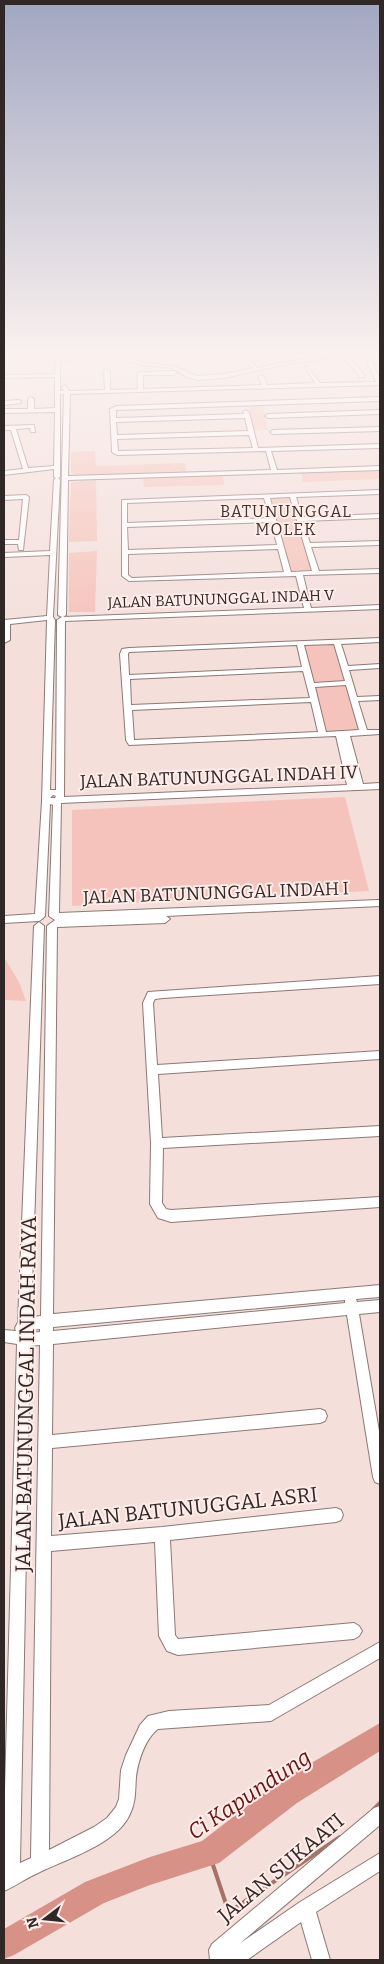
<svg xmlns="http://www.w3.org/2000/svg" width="384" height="1964" font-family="Bitter,serif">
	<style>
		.green { fill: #f5c3bb }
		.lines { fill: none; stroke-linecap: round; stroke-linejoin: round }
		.stream { stroke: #a5726a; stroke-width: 4 }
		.river { fill: #d79187; fill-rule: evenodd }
		.minor-casing { stroke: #8c7875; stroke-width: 2 }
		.minor { fill: #fff; fill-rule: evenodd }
		.labels { text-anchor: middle; stroke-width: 4; stroke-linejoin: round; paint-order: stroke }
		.far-street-label { font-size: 15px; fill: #302826; stroke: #ffedea }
		.far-neighbourhood-label { font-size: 16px; letter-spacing: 1px; fill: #433230; stroke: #ffedea }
		.street-label { font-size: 18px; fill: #302826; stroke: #ffedea }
		.near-street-label { font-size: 21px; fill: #302826; stroke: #ffedea }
		.near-water-label { font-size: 22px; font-style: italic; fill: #671411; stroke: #ffedea }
	</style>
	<rect width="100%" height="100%" fill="#f4dfdb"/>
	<g class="green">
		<path d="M251,405L263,406L268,430H254L249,407Z"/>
		<path d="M95,451L96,466L185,463L186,472L78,476L71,473V452Z"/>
		<path d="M380,470V479L303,482L301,473Z"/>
		<path d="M223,475L224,485L144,487L143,478Z"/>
		<path d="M96,480L97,541L69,542L71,482Z"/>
		<path d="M291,495L312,570L290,571L271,496Z"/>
		<path d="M97,551L95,612H69V553Z"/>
		<path d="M336,642L363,732L323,734L301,643Z"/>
		<path d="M345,797L369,891L72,906V810Z"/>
		<path d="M4,957L19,982L26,1001L4,1000Z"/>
	</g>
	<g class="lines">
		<g class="stream">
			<path d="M373,1810L380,1803"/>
			<path d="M209,1853L227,1907L232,1910L340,1837"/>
		</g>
		<path class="river" d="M380,1723V1751L297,1803L219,1863L150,1885L104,1903L14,1955L4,1959V1929L85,1882L150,1857L202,1841L277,1783Z"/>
		<defs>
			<g id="minor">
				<path d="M39,357H102L60,361V391H64L62,387L65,385L69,391L105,390L104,371L107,369L110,371V390L138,389L137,374L140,372L174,371L177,373L174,375H143V389L262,385L258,377L261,375L264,377L267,385L315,383L305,367L307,366L320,383L376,382L367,361L380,359V361L372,362L380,380V385L70,394L68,476L271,470L266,451L117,455L112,452L110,409L117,406L380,397V401L116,410V418L244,414L243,412L246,410L249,412L258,448L380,444V448L271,451L277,470L380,466V470L68,480L66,615L63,617L304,608L296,576L129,581L122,576V500L380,490V494L296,497L302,517L380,514V518L303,521L310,543L380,541V545L311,547L319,571L380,569V573L303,575L311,608L380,605V609L65,621L64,797L347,785L336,736L129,745L126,740L120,654L122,649L129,648L380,638V642L341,644L348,666L380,664V668L349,670L357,697L380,696V700L358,701L367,730H380V734L350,736L363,784L380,783V789L61,803L59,913L379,900L380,906L166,916L170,919L165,923L57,927L53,1314L380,1285V1297L356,1299L357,1302L380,1300V1312L359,1314L380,1437V1484L375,1482L373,1477L347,1315L53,1344L52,1435L320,1409L325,1411L327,1416L325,1421L320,1423L52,1448L51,1536L162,1527L336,1508L341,1510L343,1515L341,1520L336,1522L170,1540L175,1635L178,1639L354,1623L359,1626L362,1631L359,1636L354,1639L178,1655L167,1651L159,1636L155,1542L51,1551L49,1850L94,1827L107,1818L116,1807L119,1799L121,1770L126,1755L140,1725L148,1716L169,1711L269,1705L380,1642V1658L271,1721L158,1729C145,1739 138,1761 136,1777C135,1790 136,1802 130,1814C117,1844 66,1859 38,1873C26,1878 16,1886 4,1891V1827L17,1344L4,1342V1330L16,1331L15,1328L18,1322L34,926L39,922L44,926L31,1317L41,1316L47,926L55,920L49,916L53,805L50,804L45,916L42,919L39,921L4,923V916L35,914L42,801L47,620L10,624V640L4,643V620L47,616L50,555L4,557V553L50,551L54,480L56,478L54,477V469L4,475V471L23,469L11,430H4V426L34,425L35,432H31L30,428L16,429L28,468L54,466L55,412L4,413V409H28V399L31,397L34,399V409L55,408V377L4,378V375L55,374L56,361ZM60,394H64L58,615L62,617L57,620L56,790H50L55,620L53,617L60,480L58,478L60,477ZM245,418L248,431L117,435L116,422ZM249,435L253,448L118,451L117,439ZM290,497L312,571L291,572L270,498ZM264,498L270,518L127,523V503ZM271,522L277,545L128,550L127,527ZM278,549L284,572L132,578L128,575V554ZM334,644L345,681L314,683L304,645ZM297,645L302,667L129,675L128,654L129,652ZM303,671L310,698L131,705L130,679ZM346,685L359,730L326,732L315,687ZM311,702L318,732L134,740L132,710ZM53,795L56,796L55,798H50ZM345,1300V1303L53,1331V1327ZM40,1329V1332L31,1333V1330ZM40,1345L31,1858L20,1863L30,1346Z"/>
				<path d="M113,357H123L144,363L173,366L197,376L224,374L253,368L242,357H247L257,368C285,362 311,357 339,357L286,364L224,378L197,380L187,377L172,368L144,365Z"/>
				<path d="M344,357H349L364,375V377H360Z"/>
				<path d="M19,400L21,401V403L4,405V401Z"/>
				<path d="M380,410V414L268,418L265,416L268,414Z"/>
				<path d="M380,427V431L273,434L270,432L273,430Z"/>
				<path d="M4,496L26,495L29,497L23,550H19L18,544H4V540H19L23,499L4,500Z"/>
				<path d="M380,976V984L163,998L155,999L153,1003L157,1065L380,1051V1059L158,1074L162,1138L380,1126V1136L163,1148L162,1203L166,1209L171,1210L380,1197V1207L171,1222L158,1218L150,1204L151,1143L143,1003L148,992Z"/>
				<path d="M380,1806V1825L239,1944L300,1902L380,1853V1871L316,1912L330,1960H312L301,1922L247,1960H210L209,1950L212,1944L374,1808Z"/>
			</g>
		</defs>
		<use href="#minor" class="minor-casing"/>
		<use href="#minor" class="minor"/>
	</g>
	<linearGradient id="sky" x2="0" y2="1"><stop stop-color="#a1a6c1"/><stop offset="0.56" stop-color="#faf1ef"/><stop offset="1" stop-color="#faf1ef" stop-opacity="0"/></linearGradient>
	<rect width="384" height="632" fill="url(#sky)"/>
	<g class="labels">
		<g class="far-street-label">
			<text transform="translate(221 599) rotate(-2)" y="5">JALAN BATUNUNGGAL INDAH V</text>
		</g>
		<g class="far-neighbourhood-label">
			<text x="286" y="517">BATUNUNGGAL<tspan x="286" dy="18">MOLEK</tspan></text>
		</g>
		<g class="street-label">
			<text transform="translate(219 777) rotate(-2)" y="6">JALAN BATUNUNGGAL INDAH IV</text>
			<text transform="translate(216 893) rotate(-2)" y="6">JALAN BATUNUNGGAL INDAH I</text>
		</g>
		<g class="near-street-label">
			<text transform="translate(26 1394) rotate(-89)" y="7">JALAN BATUNUNGGAL INDAH RAYA</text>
			<text transform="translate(188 1508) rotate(-6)" y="7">JALAN BATUNUGGAL ASRI</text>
			<text transform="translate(281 1868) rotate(-40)" y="7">JALAN SUKAATI</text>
		</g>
		<g class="near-water-label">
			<text transform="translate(249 1794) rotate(-34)" y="8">Ci Kapundung</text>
		</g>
	</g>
	<rect width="384" height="1964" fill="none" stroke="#302826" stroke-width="10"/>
	<g transform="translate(45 1919) rotate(254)" stroke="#ffedea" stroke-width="4" paint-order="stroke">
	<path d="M0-4L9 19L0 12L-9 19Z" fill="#302826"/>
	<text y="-8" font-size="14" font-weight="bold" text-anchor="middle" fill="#302826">N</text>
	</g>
</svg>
